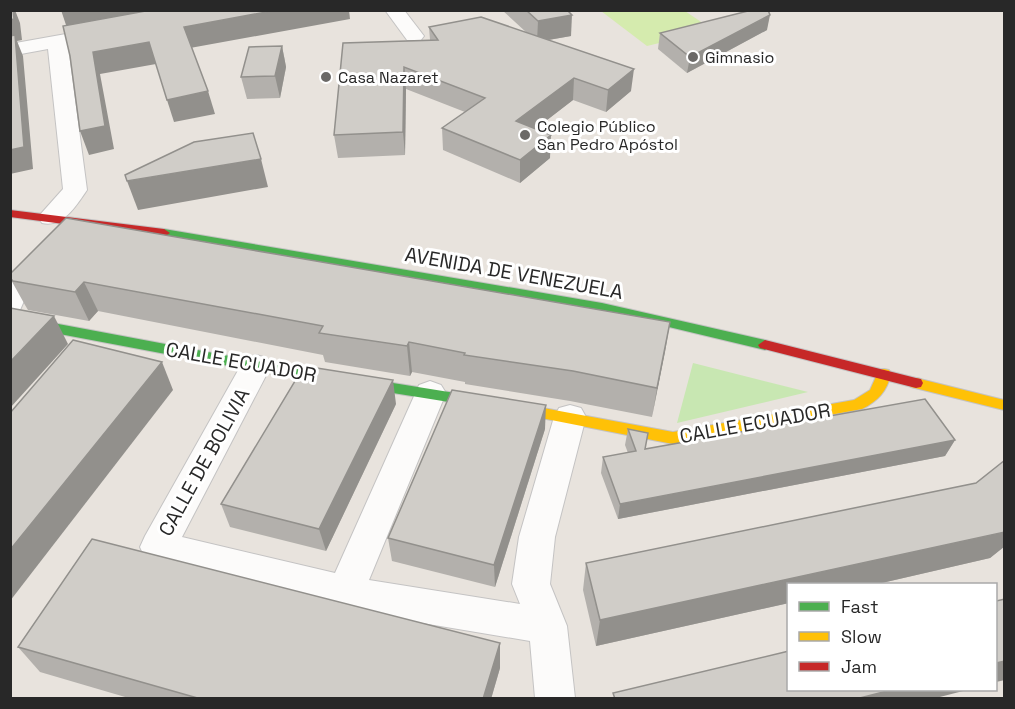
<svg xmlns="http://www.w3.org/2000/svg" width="1015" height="709" font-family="'Space Grotesk',sans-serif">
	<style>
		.green { fill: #c8e7b2 }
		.pitch { fill: #d5ebae }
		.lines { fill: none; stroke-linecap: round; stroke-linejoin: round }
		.street-casing { stroke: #c4c3c3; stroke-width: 2 }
		.fast-casing { stroke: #c4c3c3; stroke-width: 2 }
		.slow-casing { stroke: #c4c3c3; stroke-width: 2 }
		.jam-casing { stroke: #c4c3c3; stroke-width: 2 }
		.street { fill: #fcfbfa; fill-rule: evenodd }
		.fast { fill: #4caf50; fill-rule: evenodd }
		.slow { fill: #ffc107; fill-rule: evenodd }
		.jam { fill: #c62828; fill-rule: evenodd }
		.wall { fill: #b3b0ac }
		.shaded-wall { fill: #92908c }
		.building { fill: #d0cdc8; stroke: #92908c; stroke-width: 1.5 }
		.poi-dot { fill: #6b6967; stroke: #fff; stroke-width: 2 }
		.labels { text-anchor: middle; stroke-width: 6; stroke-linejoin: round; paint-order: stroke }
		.far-poi-label { font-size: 16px; fill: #282828; stroke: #fff; text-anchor: start }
		.street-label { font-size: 20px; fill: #282828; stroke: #fff }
	</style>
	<rect width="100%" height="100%" fill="#e8e3dd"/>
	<path class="green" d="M693,363L808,392L677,423Z"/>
	<path class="pitch" d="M601,11H685L713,30L647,46Z"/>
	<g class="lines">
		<defs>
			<g id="street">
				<path d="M385,10H404L424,36L421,40H407Z"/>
				<path d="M105,27L112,29L115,33L112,37L68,46L87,190C76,206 63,228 42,223L38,217L63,189L48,49L10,56V44Z"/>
				<path d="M45,250L55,253L58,259L27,294L20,310L10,312V278L35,253Z"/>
				<path d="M256,355L267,358L271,366L182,537L335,573L419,385L430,381L441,385L446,393L369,580L520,604L512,584L519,537L554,417L559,408L570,405L581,408L586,417L555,537L550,584L567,626L575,698H535L530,641L345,610L145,558L140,547L145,536L245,358Z"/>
			</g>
			<g id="fast">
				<path d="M164,229L602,303L765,340L772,345L765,350L602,311L160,236L158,233Z"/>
				<path d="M10,308L15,309L21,317L256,361L505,401L510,402L512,406L510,410L505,411L256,371L17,326L10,322Z"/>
			</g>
			<g id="slow">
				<path d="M884,369L889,370L891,374C887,391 878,401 862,409L673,444L505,411L500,410L498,406L500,402L505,401L673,432L854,400L870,390L879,370Z"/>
				<path d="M916,378L1004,400V410L911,387L909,383L911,379Z"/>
			</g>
			<g id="jam">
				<path d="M10,210L164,229L170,233L164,237L10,217Z"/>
				<path d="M765,340L916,378L921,379L923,383L921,387L916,388L760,348L758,345Z"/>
			</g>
		</defs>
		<use href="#street" class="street-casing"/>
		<use href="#fast" class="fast-casing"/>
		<use href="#slow" class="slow-casing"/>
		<use href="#jam" class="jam-casing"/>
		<use href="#street" class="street"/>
		<use href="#fast" class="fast"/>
		<use href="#slow" class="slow"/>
		<use href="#jam" class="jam"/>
	</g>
	<g class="wall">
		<path d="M502,10H567L571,36L548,40L631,91L606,112L573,100L535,129L550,158L520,183L443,150L442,128L465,112L406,89L405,155L338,158L334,135L430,40L429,27L527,33Z"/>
		<path d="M767,30L687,73L658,49L660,33Z"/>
		<path d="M282,46L286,67L280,98L247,99L241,77Z"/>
		<path d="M10,274L670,322L652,417L570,401L465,384V382L412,372L410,376L325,362L323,355L98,311L89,321L28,310L25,305L10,278Z"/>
		<path d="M396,404L326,551L230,527L221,504Z"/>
		<path d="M545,429L495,587L392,561L388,538Z"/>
		<path d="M628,429L645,449L955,440L945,456L618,519L601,473L603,457L628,453L625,445Z"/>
		<path d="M1005,460V546L990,558L873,585H789V603L596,646L583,590L586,563L976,483Z"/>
		<path d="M500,643V668L491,699H132L40,672L18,647Z"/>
	</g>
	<g class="shaded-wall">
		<path d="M13,10H15L20,23L22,40L17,41L23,56L33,169L10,174V20Z"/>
		<path d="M61,10H182L68,31Z"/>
		<path d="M277,10H349L350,19L190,48L184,27Z"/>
		<path d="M572,15L571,36L537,42L538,21Z"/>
		<path d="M770,15L767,30L687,73L690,57Z"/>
		<path d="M149,42L156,64L100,74L114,149L89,155L80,131L93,52Z"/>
		<path d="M282,46L286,67L280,98L275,76Z"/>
		<path d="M404,67L406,89L405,155L403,132Z"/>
		<path d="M634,69L631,91L606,112L608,90Z"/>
		<path d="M574,78L573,100L516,144V121Z"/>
		<path d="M208,91L215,114L174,122L167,100Z"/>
		<path d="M551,135L550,158L520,183V160Z"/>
		<path d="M261,159L268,187L138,210L127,181Z"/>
		<path d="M84,282L98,311L89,321L75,292Z"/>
		<path d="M54,316L68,344L10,408V362Z"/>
		<path d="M670,322L665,352L652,417L657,388Z"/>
		<path d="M409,342L412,372L410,376L407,346Z"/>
		<path d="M162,362L173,390L10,601V550Z"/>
		<path d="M393,380L396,404L326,551L319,529Z"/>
		<path d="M546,405L545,429L495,587L494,565Z"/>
		<path d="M955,440L945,456L618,519L620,504Z"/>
		<path d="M1005,532V546L990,558L873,585H789V603L596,646L600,620Z"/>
		<path d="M500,643V668L491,699H483Z"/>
		<path d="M1005,661V680L996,682V663Z"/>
		<path d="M891,690H967L932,699H856Z"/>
	</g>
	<g class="building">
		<path d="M10,10H13L14,19L10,20Z"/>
		<path d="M151,10H277L184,27L208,91L167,100L149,42L93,52L105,126L80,131L70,56L63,26Z"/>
		<path d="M526,10H567L572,15L538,21Z"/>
		<path d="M752,10H768L770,15L690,57L660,33Z"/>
		<path d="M481,17L634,69L608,90L574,78L516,121L551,135L520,160L442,128L485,98L404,67L403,132L334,135L343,43L438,40L429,27Z"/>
		<path d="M15,35L24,147L10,150V36Z"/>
		<path d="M282,46L275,76L241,77L249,47Z"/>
		<path d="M253,133L261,159L127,181L125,175L194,142Z"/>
		<path d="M66,218L670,322L657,388L573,371L464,355L465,353L409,342L407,346L319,333L323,326L84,282L75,292L13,281L10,278V274Z"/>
		<path d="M10,308L54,316L10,362Z"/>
		<path d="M73,340L162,362L10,550V413Z"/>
		<path d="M304,366L393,380L319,529L221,504Z"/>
		<path d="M452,390L546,405L494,565L388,538Z"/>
		<path d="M925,399L955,440L620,504L603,457L636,451L628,429L648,433L645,449Z"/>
		<path d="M1005,460V532L600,620L586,563L976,483Z"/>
		<path d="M92,539L500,643L483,699H201L18,647Z"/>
		<path d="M1005,599V661L996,663V601Z"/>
		<path d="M789,651V690H891L856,699H615L613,693Z"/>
	</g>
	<g class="poi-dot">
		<circle cx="693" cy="57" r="6"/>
		<circle cx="326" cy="77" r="6"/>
		<circle cx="525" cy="135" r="6"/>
	</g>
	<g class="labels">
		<g class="far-poi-label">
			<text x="705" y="63">Gimnasio</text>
			<text x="338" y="83">Casa Nazaret</text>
			<text x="537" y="132">Colegio Público<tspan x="537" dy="18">San Pedro Apóstol</tspan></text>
		</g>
		<g class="street-label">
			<text transform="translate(514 273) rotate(10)" y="7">AVENIDA DE VENEZUELA</text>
			<text transform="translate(241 362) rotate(10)" y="7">CALLE ECUADOR</text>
			<text transform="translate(755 423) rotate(-10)" y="7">CALLE ECUADOR</text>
			<text transform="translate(204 462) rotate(-61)" y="7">CALLE DE BOLIVIA</text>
		</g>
	</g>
	<rect width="1015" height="709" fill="none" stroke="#282828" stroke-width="24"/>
	<rect x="787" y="583" width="210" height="108" fill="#ffffff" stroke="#a9a9a9" stroke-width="1.5"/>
	<rect x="799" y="602" width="30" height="9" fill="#4caf50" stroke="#a9a9a9" stroke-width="1.5"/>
	<text x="841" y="613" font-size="18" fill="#282828">Fast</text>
	<rect x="799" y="632" width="30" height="9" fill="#ffc107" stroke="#a9a9a9" stroke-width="1.5"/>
	<text x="841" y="643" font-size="18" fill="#282828">Slow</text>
	<rect x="799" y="662" width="30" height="9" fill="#c62828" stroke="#a9a9a9" stroke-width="1.5"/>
	<text x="841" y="673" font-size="18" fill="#282828">Jam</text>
</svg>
